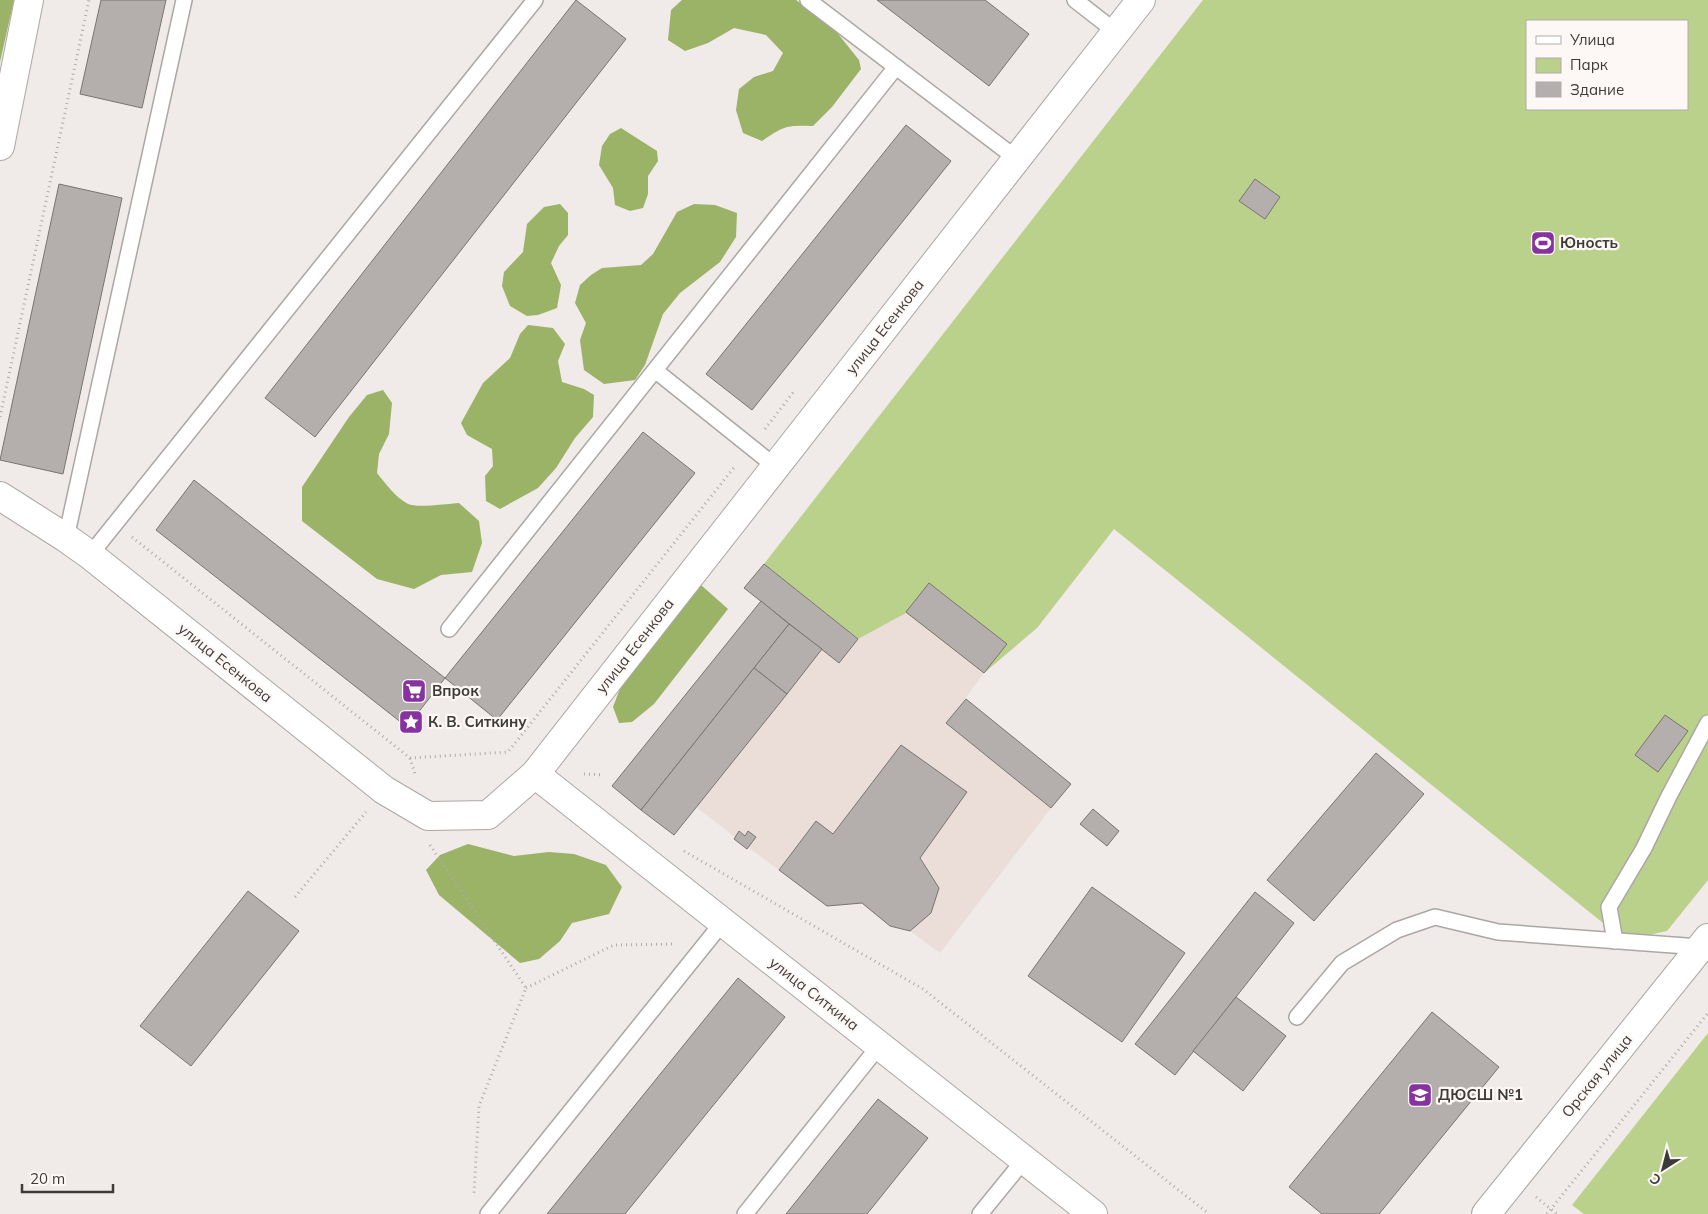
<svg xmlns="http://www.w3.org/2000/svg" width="1708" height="1214" font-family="Mulish,sans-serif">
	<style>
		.built { fill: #ebded8 }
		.green { fill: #b9d18a; fill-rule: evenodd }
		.forest { fill: #9ab366 }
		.building { fill: #b4afac; stroke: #797472 }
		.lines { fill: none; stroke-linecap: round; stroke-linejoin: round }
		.lane-casing { stroke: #aca7a5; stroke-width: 18 }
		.street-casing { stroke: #aca7a5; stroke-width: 30 }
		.secondary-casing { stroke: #aca7a5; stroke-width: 30 }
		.path { stroke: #afaba9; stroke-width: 3; stroke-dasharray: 1 4; stroke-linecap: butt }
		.lane { stroke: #fff; stroke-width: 15 }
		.street { stroke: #fff; stroke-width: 28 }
		.secondary { stroke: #fff; stroke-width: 28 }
		.labels { text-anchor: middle; stroke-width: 4.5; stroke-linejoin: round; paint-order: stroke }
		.poi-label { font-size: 15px; font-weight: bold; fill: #3d3b3a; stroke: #fdf8f5; text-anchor: start }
		.street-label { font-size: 15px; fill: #3d3b3a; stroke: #fdf8f5 }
	</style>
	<rect width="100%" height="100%" fill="#f0eae8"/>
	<path class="built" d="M906,612L984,673L947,723L1051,808L940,953L910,931L890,926L862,904L827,906L748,847L756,837L748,831L745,836L739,832L735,837L696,807L822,649L839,663L858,639Z"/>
	<g class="green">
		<path d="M1203,0H1708V880L1667,931L1639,937L1613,931L1114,529L1037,628L984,673L906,613L858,639L764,564ZM1527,21H1687V109H1527Z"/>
		<path d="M1708,1033V1214H1584L1572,1205Z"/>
	</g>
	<g class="forest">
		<path d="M0,0H14L0,62Z"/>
		<path d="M682,0H796L831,25L859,60L861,69L832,107L813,126C786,125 784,126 762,141L743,133L736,110L739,89L754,77L773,71L783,53L766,35L734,28L708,43L685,51L668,40L671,10Z"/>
		<path d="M621,128L657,151L658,161L648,176V194L643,208L630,211L615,205L613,188L599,165L602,146L610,134Z"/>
		<path d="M560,204L568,213V235L559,246L551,263L561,285L557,308L538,315L527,316L510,306L502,286L504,272L523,252L527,224L544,207Z"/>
		<path d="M694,204L715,205L737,213L736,237L720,262L680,293L663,314L645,365L635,380L604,384L584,370L580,340L586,323L575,303L580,285L591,275L602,268L641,265L653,254L677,212Z"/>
		<path d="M528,325L553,328L565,344L558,361L562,382L584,389L594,395L593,417L575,438L556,468L538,488L500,509L486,501L485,476L493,466L492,449L467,435L461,423L483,383L510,358L520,334Z"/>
		<path d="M383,390L392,403L389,434L379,454L377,473C386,484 395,497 408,504C417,508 447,504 459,503L479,521L482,543L472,572L441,575L414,589L377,579L302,521V487L349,417L367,395Z"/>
		<path d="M701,585L728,609L654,704L632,722L619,723L613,707L621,686Z"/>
		<path d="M468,844L514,856L549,852L574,854L606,865L622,887L609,914L572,923L560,941L539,959L520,963L439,895L426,870L440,855Z"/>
	</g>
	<g class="building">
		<path d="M101,0H166L142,108L80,94Z"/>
		<path d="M576,0L626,39L315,437L265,398Z"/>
		<path d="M877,0H985L1029,34L989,86Z"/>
		<path d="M906,125L951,161L752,410L706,374Z"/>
		<path d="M1255,179L1280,197L1265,219L1239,201Z"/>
		<path d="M59,184L122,198L63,474L0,460Z"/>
		<path d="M643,432L695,473L497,720L445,678Z"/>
		<path d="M194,480L445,678L407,727L156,530Z"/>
		<path d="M764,564L858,639L839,663L744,588Z"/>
		<path d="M929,583L1007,644L984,673L906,612Z"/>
		<path d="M761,601L789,624L641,810L612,786Z"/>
		<path d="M789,624L822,649L787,694L754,668Z"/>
		<path d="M754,668L787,694L674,835L641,810Z"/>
		<path d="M966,699L1071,784L1051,808L946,723Z"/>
		<path d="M1665,715L1688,731L1658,772L1635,755Z"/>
		<path d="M901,745L967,792L920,858L939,888L931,913L910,931L890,926L862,903L827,906L779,870L816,821L833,834Z"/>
		<path d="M1376,753L1424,794L1314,921L1267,880Z"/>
		<path d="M1093,809L1119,831L1107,846L1080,824Z"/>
		<path d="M739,831L745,836L748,831L756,837L747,849L734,839Z"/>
		<path d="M1092,887L1185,953L1122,1042L1028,976Z"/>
		<path d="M248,891L299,931L191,1066L140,1026Z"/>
		<path d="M1255,892L1294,923L1175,1075L1135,1044Z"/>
		<path d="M738,978L785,1017L625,1214H547Z"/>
		<path d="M1236,997L1286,1036L1243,1091L1193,1051Z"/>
		<path d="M1432,1012L1499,1067L1379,1214H1322L1289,1187Z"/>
		<path d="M878,1099L928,1138L867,1214H786Z"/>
	</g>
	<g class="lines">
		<defs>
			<g id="lane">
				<path d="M808,0L1017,159"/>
				<path d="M1075,0L1116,32"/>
				<path d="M656,371L776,467"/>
				<path d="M66,538L184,0"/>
				<path d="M90,555L535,0"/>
				<path d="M449,629L896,67"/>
				<path d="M1615,941L1609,907L1644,848L1669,796L1708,723"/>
				<path d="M1297,1017L1342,963L1397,930L1435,917L1498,932L1700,947"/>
				<path d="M488,1214L723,922"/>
				<path d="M745,1214L879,1046"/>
				<path d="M980,1214L1024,1160"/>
			</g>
			<g id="street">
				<path d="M0,496L66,538L90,555L384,790L428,816L488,815L535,774L1141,0"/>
				<path d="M535,774L1093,1214"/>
				<path d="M1486,1214L1708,938"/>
			</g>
			<path id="secondary" d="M0,146L29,0"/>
		</defs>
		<use href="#lane" class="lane-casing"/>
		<use href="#street" class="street-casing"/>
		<use href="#secondary" class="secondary-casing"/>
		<g class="path">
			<path d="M0,417L89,0"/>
			<path d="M765,429L795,390"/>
			<path d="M132,537L410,758L508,752L736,465"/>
			<path d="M410,758L415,774"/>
			<path d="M584,774L603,775"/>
			<path d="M430,845L526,988L479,1106L474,1193"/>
			<path d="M684,851L923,989L1209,1214"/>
			<path d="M295,897L366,812"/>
			<path d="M526,988L614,945L676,944"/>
			<path d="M1536,1197L1557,1214"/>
			<path d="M1547,1214L1708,1013"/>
		</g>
		<use href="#lane" class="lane"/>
		<use href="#street" class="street"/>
		<use href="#secondary" class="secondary"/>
	</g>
	<defs>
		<symbol id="stadium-square" viewBox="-11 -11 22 22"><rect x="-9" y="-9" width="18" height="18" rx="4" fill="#8732a0" stroke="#fdf8f5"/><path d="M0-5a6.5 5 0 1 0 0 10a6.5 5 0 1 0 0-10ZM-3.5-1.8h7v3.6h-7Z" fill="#fff"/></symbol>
		<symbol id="supermarket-square" viewBox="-11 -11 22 22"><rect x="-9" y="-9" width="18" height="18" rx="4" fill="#8732a0" stroke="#fdf8f5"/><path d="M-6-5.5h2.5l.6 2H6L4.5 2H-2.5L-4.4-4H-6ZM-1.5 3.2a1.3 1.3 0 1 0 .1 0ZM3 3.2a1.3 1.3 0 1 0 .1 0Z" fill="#fff"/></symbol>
		<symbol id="sight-square" viewBox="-11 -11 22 22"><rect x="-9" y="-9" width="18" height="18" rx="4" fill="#8732a0" stroke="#fdf8f5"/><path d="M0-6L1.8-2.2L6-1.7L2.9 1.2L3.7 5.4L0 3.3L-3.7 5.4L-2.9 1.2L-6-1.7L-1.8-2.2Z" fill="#fff"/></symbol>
		<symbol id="school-square" viewBox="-11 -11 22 22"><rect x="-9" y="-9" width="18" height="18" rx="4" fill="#8732a0" stroke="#fdf8f5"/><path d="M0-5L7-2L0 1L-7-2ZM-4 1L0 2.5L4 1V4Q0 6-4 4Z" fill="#fff"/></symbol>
	</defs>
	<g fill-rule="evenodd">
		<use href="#stadium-square" x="1529" y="229" width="28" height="28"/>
		<use href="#supermarket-square" x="400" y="677" width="28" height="28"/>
		<use href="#sight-square" x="397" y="708" width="28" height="28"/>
		<use href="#school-square" x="1406" y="1081" width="28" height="28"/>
	</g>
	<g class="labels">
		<g class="poi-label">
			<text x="1560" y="248">Юность</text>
			<text x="432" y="696">Впрок</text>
			<text x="428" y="727">К. В. Ситкину</text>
			<text x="1438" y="1100">ДЮСШ №1</text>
		</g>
		<g class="street-label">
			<text transform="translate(885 327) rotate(-52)" y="5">улица Есенкова</text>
			<text transform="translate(635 646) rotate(-52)" y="5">улица Есенкова</text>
			<text transform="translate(225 663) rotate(39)" y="5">улица Есенкова</text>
			<text transform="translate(814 994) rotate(38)" y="5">улица Ситкина</text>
			<text transform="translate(1597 1076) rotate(-51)" y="5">Орская улица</text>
		</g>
	</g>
	<rect x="1526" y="20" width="162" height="90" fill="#fdf8f5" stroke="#b0acaa"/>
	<rect x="1536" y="36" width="25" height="8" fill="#ffffff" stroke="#b0acaa"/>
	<text x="1570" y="45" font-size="15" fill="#3d3b3a">Улица</text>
	<rect x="1536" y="58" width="25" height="15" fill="#b9d18a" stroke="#b0acaa"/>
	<text x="1570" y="70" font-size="15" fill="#3d3b3a">Парк</text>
	<rect x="1536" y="82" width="25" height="15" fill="#b4afac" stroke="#b0acaa"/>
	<text x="1570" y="95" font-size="15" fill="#3d3b3a">Здание</text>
	<g transform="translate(1663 1169) rotate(216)" stroke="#fdf8f5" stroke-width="4" paint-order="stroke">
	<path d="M0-4L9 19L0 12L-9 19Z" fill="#3d3b3a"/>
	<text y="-8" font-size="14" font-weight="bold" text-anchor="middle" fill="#3d3b3a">С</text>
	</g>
	<path d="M22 1184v8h91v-8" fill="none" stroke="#3d3b3a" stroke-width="2.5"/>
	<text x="30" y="1184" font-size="15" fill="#3d3b3a" stroke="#fdf8f5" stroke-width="4" paint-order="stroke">20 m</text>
</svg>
